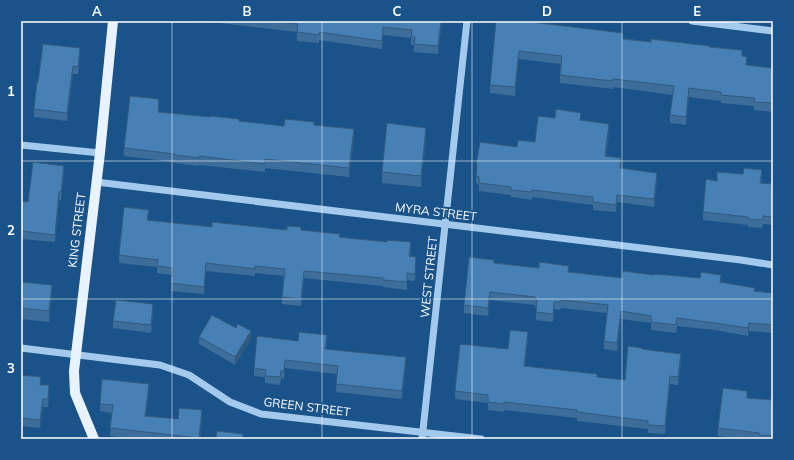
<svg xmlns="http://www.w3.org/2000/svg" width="794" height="460" font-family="Mulish,sans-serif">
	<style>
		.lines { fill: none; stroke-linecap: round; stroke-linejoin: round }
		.minor { stroke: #a3caed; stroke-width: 7 }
		.major { stroke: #e9f3ff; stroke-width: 10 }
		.wall { fill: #3d6e9b }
		.shaded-wall { fill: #325a7e }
		.building { fill: #4780b4; stroke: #325a7e }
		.grid { fill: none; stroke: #fff; stroke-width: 1; stroke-opacity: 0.55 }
		.labels { text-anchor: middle; stroke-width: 4; stroke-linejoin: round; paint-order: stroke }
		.street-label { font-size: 12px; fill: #fff; stroke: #1a5389 }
		.neatline { fill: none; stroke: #fff; stroke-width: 1.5 }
		.grid-label { font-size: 13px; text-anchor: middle; font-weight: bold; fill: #fff }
	</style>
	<rect width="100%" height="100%" fill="#1a5389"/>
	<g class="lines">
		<g class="minor">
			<path d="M692,21L773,31"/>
			<path d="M21,145L100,153"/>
			<path d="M96,182L741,260L773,265"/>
			<path d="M21,348L160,365L189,375L230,402L261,414L481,439"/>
			<path d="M422,439L467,21"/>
		</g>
		<path class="major" d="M94,439L75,393L74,371L100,153L113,21"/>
	</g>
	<g class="wall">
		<path d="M46,21H61V23Z"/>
		<path d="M172,21H187V23Z"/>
		<path d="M203,21H442L438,54L414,52V45H411V38L383,35L382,49L319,40V43L297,41V32Z"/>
		<path d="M496,21L651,42L710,47L742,56L747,65L773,68V112L754,110V106L721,103V101L689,97L686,125L670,123V115L673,95L613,87V89L560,83V75L561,64L519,59L515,96L490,93V85Z"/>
		<path d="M80,56L78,74H73L67,121L34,117V109L38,82Z"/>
		<path d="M159,107V112L284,126L314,125L354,137L349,177L265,168V172L199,165V166L174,163V162L124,156V148Z"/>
		<path d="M581,120L609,132L606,156L621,165V168L657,180L654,207L617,202L616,212L593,210V205L532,197V200L511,197V195L479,191V185L476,183V165L517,147L535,142Z"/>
		<path d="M426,139L421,187L382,183V172Z"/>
		<path d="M64,173L61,200H59L55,242L21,239V201L28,202Z"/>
		<path d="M762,178L761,183L773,184V225L763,224L762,228L748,227V225L703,220V212L717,181Z"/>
		<path d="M149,217L148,220L212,227L301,230L411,250L410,256L416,264L415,281L407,280V290L383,287V286L304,278L301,306L282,304V297L284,276L255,273V276L206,271L204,294L171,291L172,275L157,273V267L119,263V255Z"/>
		<path d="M494,263L622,278L654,275L721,282L755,291L773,293V333L749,331L748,336L715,330L677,326L676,333L651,330V323L621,319L617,351L604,349V341L607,313L561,308L560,310L554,309L553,322L536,320V307H535V305L490,300L488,316L464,313V305Z"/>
		<path d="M21,282L52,296L49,322L21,319Z"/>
		<path d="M153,312L151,333L113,328V321Z"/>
		<path d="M199,337L251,339L235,365L199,344Z"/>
		<path d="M528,340L525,366L597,377L625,380L642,349L681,362L678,385L670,384L665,434L648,433V429L577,421V418L504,410V412L488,410V403L455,399V391L508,349Z"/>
		<path d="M298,341L327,343L326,349L406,365L402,399L336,392L337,374L285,368L284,379L281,378L280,385L265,383V377L254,376V368Z"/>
		<path d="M21,375L41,385L49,393L48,407H43L40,428L21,426Z"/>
		<path d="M149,392L146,416L178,419L202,418L200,439H138L110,436L112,413L100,411V404Z"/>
		<path d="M747,398L773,400V439H748L718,436V428Z"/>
	</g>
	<g class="shaded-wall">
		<path d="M441,21H442L438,54V46Z"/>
		<path d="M383,27V35L382,49V41Z"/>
		<path d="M80,48V56L78,74V67Z"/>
		<path d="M519,51V59L515,96V87Z"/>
		<path d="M73,66V74L67,121V113Z"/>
		<path d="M689,88V97L686,125V117Z"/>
		<path d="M609,124V132L605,163V156Z"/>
		<path d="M426,128V139L421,187V176Z"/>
		<path d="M354,129V137L349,177V168Z"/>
		<path d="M64,166V173L61,200V192Z"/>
		<path d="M657,173V180L654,207V199Z"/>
		<path d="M59,192V200L55,242V235Z"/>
		<path d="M617,195V202L616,212V205Z"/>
		<path d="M416,257V264L415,281V274Z"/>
		<path d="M206,263V271L204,294V287Z"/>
		<path d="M304,271V278L301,306V299Z"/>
		<path d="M52,285V296L49,322V311Z"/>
		<path d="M490,292V300L488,316V308Z"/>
		<path d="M554,302V309L553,322V314Z"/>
		<path d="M153,304V312L151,333V325Z"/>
		<path d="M621,311V319L617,351V343Z"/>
		<path d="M749,323V331L748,336V328Z"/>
		<path d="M251,331V339L235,365V357Z"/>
		<path d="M528,332V340L524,374V366Z"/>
		<path d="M681,354V362L678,385V377Z"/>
		<path d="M406,357V365L402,399V391Z"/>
		<path d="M285,360V368L284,379V371Z"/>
		<path d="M670,376V384L665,434V426Z"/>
		<path d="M149,384V392L145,423V416Z"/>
		<path d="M49,385V393L48,407V399Z"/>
		<path d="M43,399V407L40,428V420Z"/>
		<path d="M202,410V418L200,439H199Z"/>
	</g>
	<g class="building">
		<path d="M272,21H441L438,46L414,44L415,37H411L412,30L383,27L382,41L319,32V35L297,32L298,24Z"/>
		<path d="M496,21H523L623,33V39L651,42V39L710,46L709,47L742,50V56L747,57L746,65L773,68V103L754,102L755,98L721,95V92L689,88L686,117L670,115L674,86L613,79V81L560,75L562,56L519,51L515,87L490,85Z"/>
		<path d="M43,44L80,48L78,67L73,66L67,113L34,109L37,82H38Z"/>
		<path d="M130,96L159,99L158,112L211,117V116L239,119V121L284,126L285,119L314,122V125L354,129L349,168L265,159V164L199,156V158L174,155L175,154L124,148Z"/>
		<path d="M556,109L581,113L580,120L609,124L605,156L621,158L620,168L657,173L654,199L617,195L616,205L593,202V197L532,190V192L511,190V187L479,183V177L476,176L477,165H476L480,142L517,147L518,140L535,142L538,116L555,118Z"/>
		<path d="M387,123L426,128L421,176L382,172Z"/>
		<path d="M33,162L64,166L61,192H59L55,235L21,231V201L28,202Z"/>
		<path d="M744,168L762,170L760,183L773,184V217L763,216L762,220L748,219V217L703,212L706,179L717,181V172L743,174Z"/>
		<path d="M124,207L149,210L147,220L212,227V222L287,230V226L301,227V230L340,234L339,237L387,242V240L411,242L409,256L416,257L415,274L407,273V282L383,280V278L304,271L301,299L282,297L285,269L255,266V269L206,263L204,287L171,283L173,268L157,266L158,260L119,255Z"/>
		<path d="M469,257L494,260V263L539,268V262L569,266L568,272L622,278L623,271L654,275L655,274L700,278L701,272L721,275L720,282L755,288L754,291L773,293V325L749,323L748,328L715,323L677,318L676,325L651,322V316L621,311L617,343L604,341L608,305L561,300L560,302H554L553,314L536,312L537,300L535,299V297L490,292L488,308L464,305Z"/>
		<path d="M21,282L52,285L49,311L21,308Z"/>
		<path d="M116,300L153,304L151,325L113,321Z"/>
		<path d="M212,315L236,328L238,324L251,331L235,357L199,337Z"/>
		<path d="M510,330L528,332L524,366L597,374V377L625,380L628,346L642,348V349L681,354L678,377L670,376L665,426L648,425V421L577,412V410L504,402V404L488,402V395L455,391L460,344L508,349Z"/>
		<path d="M299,332L327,335L325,349L406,357L402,391L336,384L338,366L285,360L284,371H281L280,377L265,376L266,370L254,368L257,336L298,341Z"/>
		<path d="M21,375L41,377L40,385H49L48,399H43L40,420L21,418Z"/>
		<path d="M102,379L149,384L145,416L178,419L179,408L202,410L199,438L110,428L113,405L100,404Z"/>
		<path d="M723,388L747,391V398L773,400V436L759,435V433L718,428Z"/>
		<path d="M217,431L243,434V438L249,439H216Z"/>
	</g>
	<path class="grid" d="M172,21V439M322,21V439M472,21V439M622,21V439M21,161H773M21,299H773"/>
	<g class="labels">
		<g class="street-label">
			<text transform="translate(436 212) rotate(7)" y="4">MYRA STREET</text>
			<text transform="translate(77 230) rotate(-83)" y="4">KING STREET</text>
			<text transform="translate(429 277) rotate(-84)" y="4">WEST STREET</text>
			<text transform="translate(307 407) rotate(7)" y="4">GREEN STREET</text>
		</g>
	</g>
	<rect width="794" height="460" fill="none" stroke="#1a5389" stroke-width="44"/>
	<rect x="22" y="22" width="750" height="416" class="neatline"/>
	<g class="grid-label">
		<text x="97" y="16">A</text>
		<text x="247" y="16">B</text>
		<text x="397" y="16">C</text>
		<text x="547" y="16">D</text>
		<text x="697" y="16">E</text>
		<text x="11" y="96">1</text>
		<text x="11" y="235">2</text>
		<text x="11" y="373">3</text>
	</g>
</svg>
